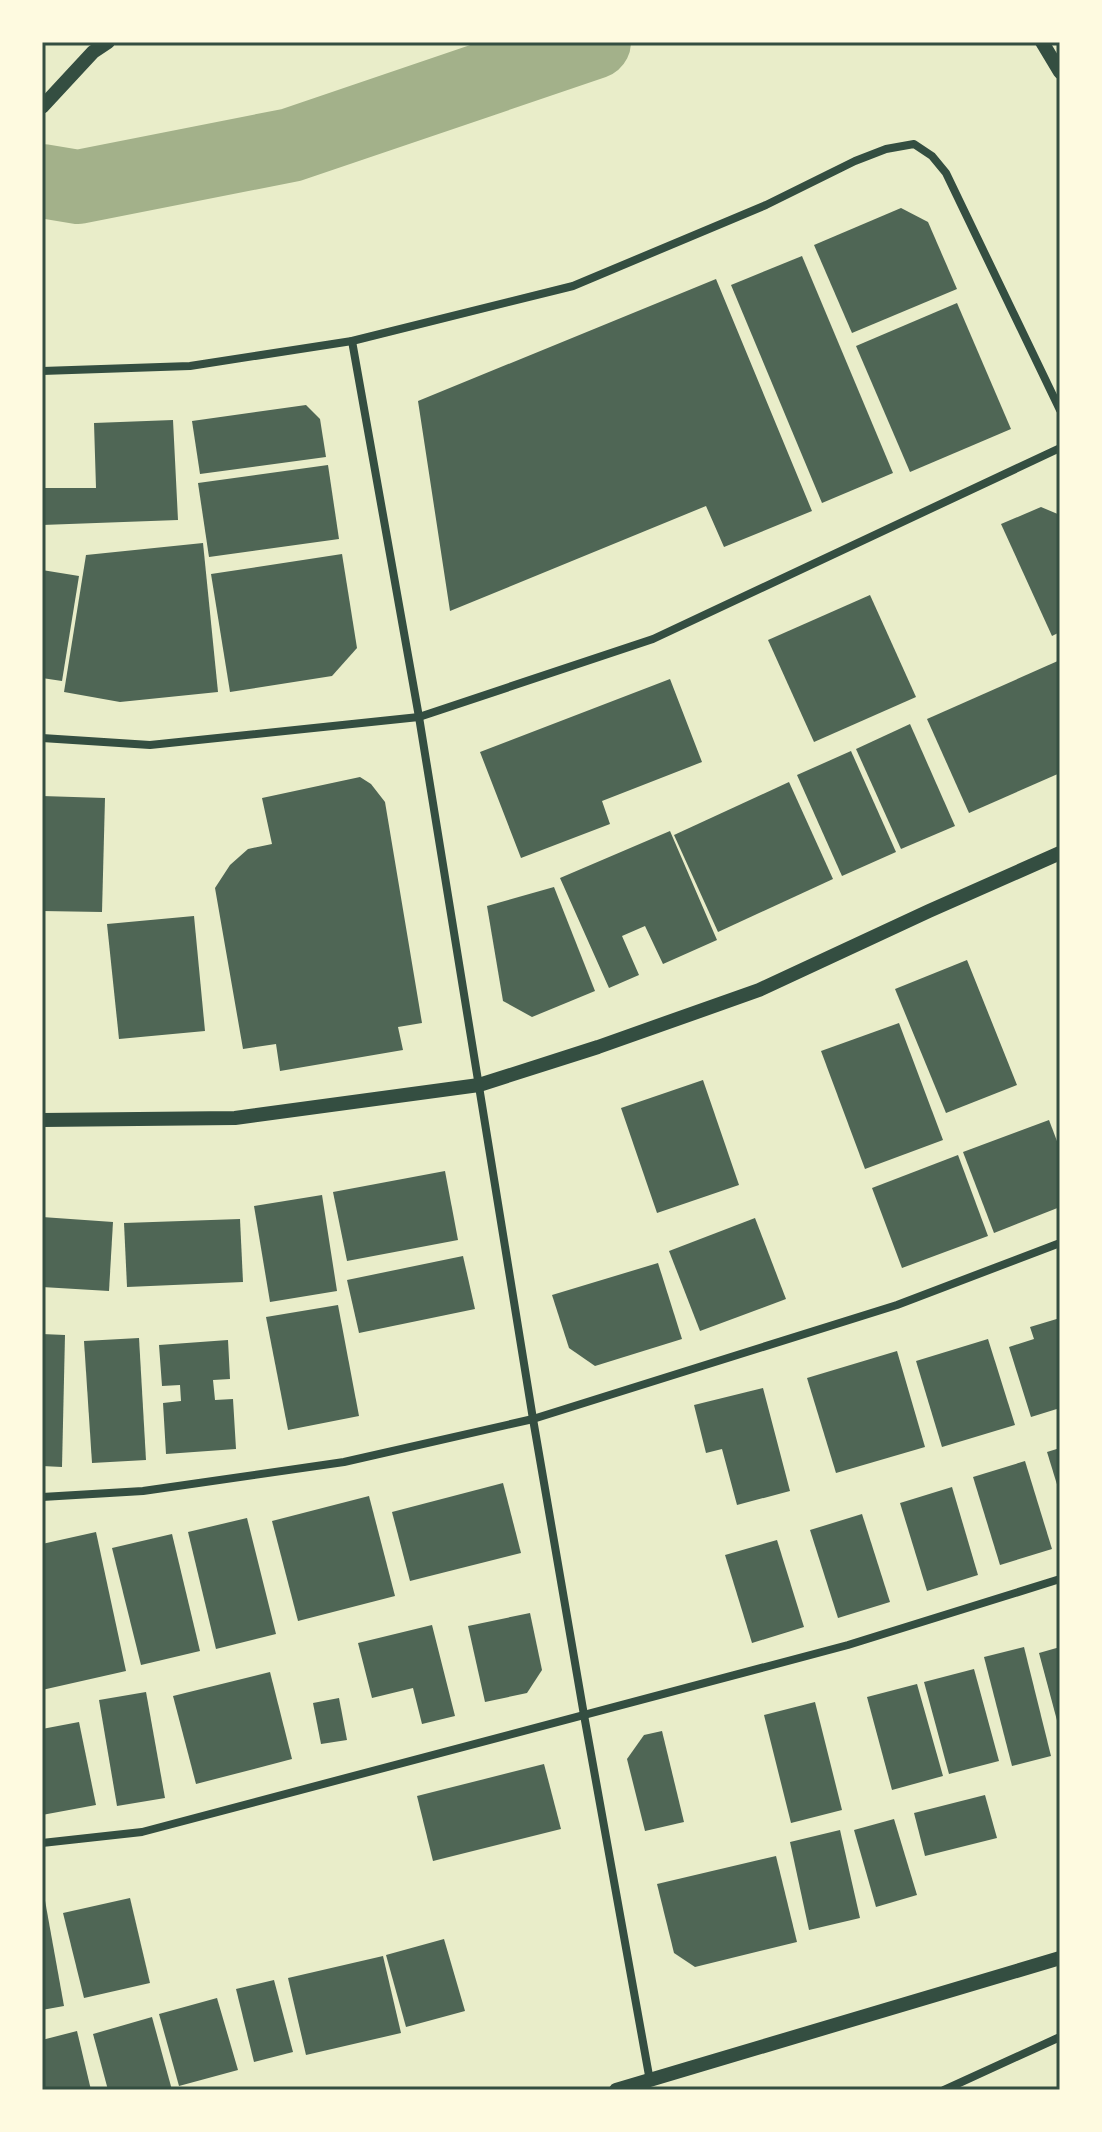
<svg xmlns="http://www.w3.org/2000/svg" width="1102" height="2132" font-family="'Roboto Serif',serif">
	<style>
		.lines { fill: none; stroke-linecap: round; stroke-linejoin: round }
		.river { stroke: #a3b18a; stroke-width: 74 }
		.building { fill: #4f6655 }
		.minor { stroke: #344e41; stroke-width: 8 }
		.tertiary { stroke: #344e41; stroke-width: 14 }
		.neatline { fill: none; stroke: #344e41; stroke-width: 3 }
	</style>
	<rect width="100%" height="100%" fill="#e9edc9"/>
	<g class="lines">
		<path class="river" d="M42,181L78,187L291,145L594,42"/>
	</g>
	<g class="building">
		<path d="M901,208L928,222L957,289L852,333L814,245Z"/>
		<path d="M802,256L893,473L822,503L731,285Z"/>
		<path d="M716,279L812,511L724,547L706,506L450,611L418,401Z"/>
		<path d="M957,303L1011,429L910,472L856,346Z"/>
		<path d="M306,405L320,419L326,457L200,474L192,421Z"/>
		<path d="M173,420L178,520L42,525V488H96L94,423Z"/>
		<path d="M328,465L339,539L209,557L198,483Z"/>
		<path d="M1041,507L1060,515V632L1052,636L1001,524Z"/>
		<path d="M203,543L218,692L120,702L64,692L86,555Z"/>
		<path d="M342,554L357,648L332,676L230,692L211,574Z"/>
		<path d="M42,570L79,576L62,681L42,678Z"/>
		<path d="M870,595L916,697L814,742L768,640Z"/>
		<path d="M1060,660V773L969,813L927,719Z"/>
		<path d="M670,679L702,762L602,801L610,824L521,858L480,752Z"/>
		<path d="M910,724L955,826L901,849L856,749Z"/>
		<path d="M851,751L896,852L842,876L797,775Z"/>
		<path d="M360,777L371,784L385,802L422,1023L398,1027L403,1050L280,1071L276,1044L243,1049L215,888L230,865L248,849L272,844L262,798Z"/>
		<path d="M789,782L833,879L718,932L674,835Z"/>
		<path d="M42,796L105,798L102,912L42,911Z"/>
		<path d="M670,831L717,940L663,964L645,926L622,936L639,975L609,988L560,878Z"/>
		<path d="M554,887L595,991L532,1017L503,1001L487,906Z"/>
		<path d="M194,916L205,1031L119,1039L107,924Z"/>
		<path d="M967,960L1017,1085L946,1113L895,989Z"/>
		<path d="M899,1023L943,1140L865,1169L821,1051Z"/>
		<path d="M703,1080L739,1185L657,1213L621,1108Z"/>
		<path d="M1049,1120L1060,1149V1207L994,1233L963,1152Z"/>
		<path d="M958,1155L988,1236L902,1268L872,1188Z"/>
		<path d="M445,1171L458,1240L347,1261L333,1192Z"/>
		<path d="M322,1195L337,1291L270,1302L254,1206Z"/>
		<path d="M42,1217L113,1222L109,1291L42,1287Z"/>
		<path d="M755,1218L786,1299L700,1331L669,1251Z"/>
		<path d="M240,1219L243,1282L127,1287L124,1223Z"/>
		<path d="M463,1256L475,1309L359,1333L347,1280Z"/>
		<path d="M658,1263L682,1339L595,1366L569,1348L552,1295Z"/>
		<path d="M338,1305L359,1416L288,1430L266,1317Z"/>
		<path d="M1060,1318V1408L1031,1417L1009,1347L1034,1339L1030,1327Z"/>
		<path d="M42,1334L65,1335L62,1467L42,1466Z"/>
		<path d="M139,1338L146,1460L92,1463L84,1341Z"/>
		<path d="M988,1339L1015,1425L942,1447L916,1361Z"/>
		<path d="M228,1340L230,1379L213,1380L215,1400L233,1399L236,1449L166,1454L163,1403L181,1401L180,1385L162,1386L159,1345Z"/>
		<path d="M897,1351L925,1447L836,1473L807,1378Z"/>
		<path d="M763,1388L790,1491L737,1505L722,1449L706,1453L694,1405Z"/>
		<path d="M1060,1448V1491H1059L1047,1452Z"/>
		<path d="M1025,1461L1052,1549L1000,1565L973,1477Z"/>
		<path d="M503,1483L521,1553L410,1581L392,1512Z"/>
		<path d="M952,1487L978,1575L927,1591L900,1503Z"/>
		<path d="M369,1496L395,1596L298,1621L272,1521Z"/>
		<path d="M862,1514L890,1602L838,1618L810,1530Z"/>
		<path d="M247,1518L276,1634L216,1649L188,1532Z"/>
		<path d="M96,1532L126,1671L42,1690V1544Z"/>
		<path d="M172,1534L200,1651L141,1665L112,1548Z"/>
		<path d="M777,1540L804,1627L752,1643L725,1555Z"/>
		<path d="M530,1613L542,1670L527,1693L485,1702L468,1626Z"/>
		<path d="M432,1625L455,1716L422,1724L413,1688L372,1698L358,1643Z"/>
		<path d="M1024,1647L1051,1756L1012,1766L984,1657Z"/>
		<path d="M1060,1647V1727L1059,1728L1039,1653Z"/>
		<path d="M974,1669L999,1761L949,1774L924,1682Z"/>
		<path d="M270,1672L292,1759L196,1784L173,1696Z"/>
		<path d="M917,1684L943,1776L892,1790L867,1697Z"/>
		<path d="M146,1692L165,1798L117,1806L99,1700Z"/>
		<path d="M339,1698L347,1740L321,1744L313,1703Z"/>
		<path d="M815,1702L842,1810L791,1823L764,1715Z"/>
		<path d="M79,1722L96,1805L42,1815V1729Z"/>
		<path d="M662,1731L684,1822L645,1831L627,1759L644,1735Z"/>
		<path d="M544,1764L561,1829L433,1861L417,1796Z"/>
		<path d="M985,1795L997,1838L925,1856L914,1813Z"/>
		<path d="M894,1819L917,1895L876,1907L854,1830Z"/>
		<path d="M840,1830L860,1918L809,1930L790,1842Z"/>
		<path d="M776,1856L797,1942L695,1967L674,1953L657,1884Z"/>
		<path d="M44,1895L64,2006L42,2010V1896Z"/>
		<path d="M130,1898L150,1983L84,1998L63,1913Z"/>
		<path d="M444,1939L465,2011L406,2027L386,1955Z"/>
		<path d="M383,1956L401,2033L306,2055L288,1978Z"/>
		<path d="M274,1980L293,2052L254,2062L236,1989Z"/>
		<path d="M217,1998L238,2070L179,2086L159,2014Z"/>
		<path d="M152,2017L172,2090H108L93,2034Z"/>
		<path d="M77,2031L91,2090H45L42,2076V2040Z"/>
	</g>
	<g class="lines">
		<g class="minor">
			<path d="M352,341L419,717L533,1419L584,1715L650,2081"/>
			<path d="M42,371L190,366L352,341L573,286L766,205L855,161L886,149L914,144L932,156L946,173L1060,410"/>
			<path d="M42,738L150,745L419,717L653,639L1060,448"/>
			<path d="M42,1497L143,1491L344,1462L533,1419L897,1305L1060,1243"/>
			<path d="M42,1843L142,1832L848,1645L1060,1579"/>
			<path d="M944,2090L1060,2037"/>
		</g>
		<g class="tertiary">
			<path d="M1042,42L1060,72"/>
			<path d="M42,107L93,52L108,42"/>
			<path d="M42,1120L235,1118L479,1085L598,1047L759,990L929,911L1060,853"/>
			<path d="M616,2090L1060,1958"/>
		</g>
	</g>
	<rect width="1102" height="2132" fill="none" stroke="#fefae0" stroke-width="88"/>
	<rect x="44" y="44" width="1014" height="2044" class="neatline"/>
</svg>
